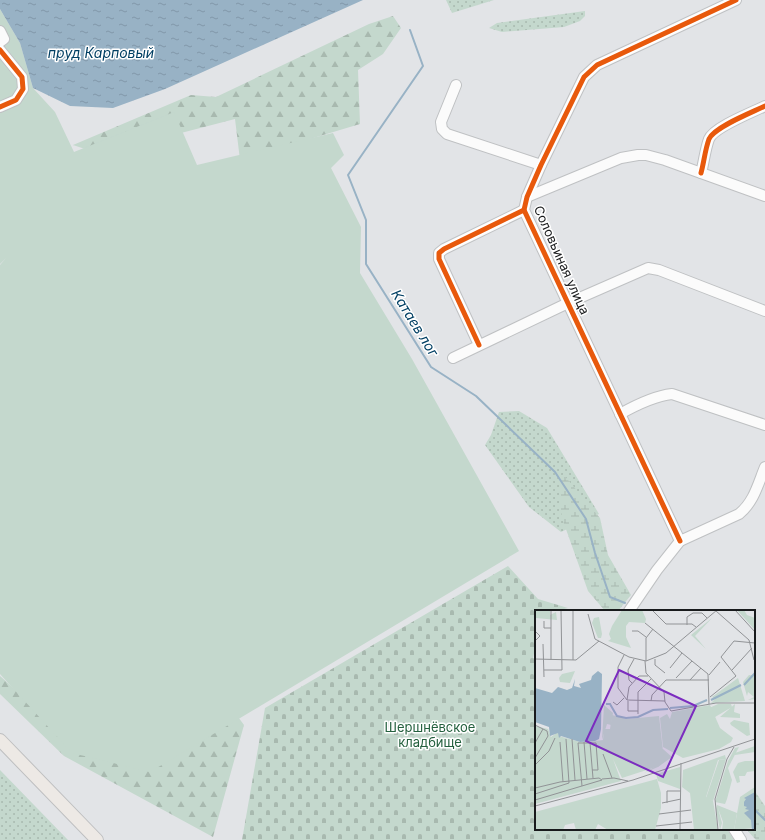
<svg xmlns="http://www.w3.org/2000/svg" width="765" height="840" font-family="Inter,sans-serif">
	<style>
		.grass { fill: url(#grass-dots) }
		.forest { fill: url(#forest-firs) }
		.wetland { fill: url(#wetland-marsh) }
		.cemetery { fill: url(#cemetery-stones) }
		.garden { fill: #c4d8cd }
		.water { fill: url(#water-ripples) }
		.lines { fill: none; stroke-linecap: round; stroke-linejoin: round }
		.stream { stroke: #98b2c5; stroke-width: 2 }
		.minor-casing { stroke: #bfc1c3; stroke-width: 12 }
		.major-casing { stroke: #bebfc0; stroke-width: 14 }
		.minor { stroke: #fbfbfb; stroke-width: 10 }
		.major { stroke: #ede9e5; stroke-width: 12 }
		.cycleway-casing { stroke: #fff; stroke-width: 8 }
		.cycleway { stroke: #e8590c; stroke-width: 5 }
		.labels { text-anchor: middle; stroke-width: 3; stroke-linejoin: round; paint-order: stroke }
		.street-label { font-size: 13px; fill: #181a1c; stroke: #fff }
		.park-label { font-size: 13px; fill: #24603e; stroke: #fff }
		.water-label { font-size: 14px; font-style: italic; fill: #003f63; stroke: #fff }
		.inset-river { fill: none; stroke: #98b2c5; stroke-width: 2 }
		.inset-road { fill: none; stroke: #919396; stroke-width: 1 }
		.view { fill: #7b2cbf; fill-opacity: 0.15; stroke: #7b2cbf; stroke-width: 2 }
		.inset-edge { fill: none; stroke: #181a1c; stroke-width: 2 }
	</style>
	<defs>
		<pattern id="grass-dots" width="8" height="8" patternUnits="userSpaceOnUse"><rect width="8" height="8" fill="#c4d8cd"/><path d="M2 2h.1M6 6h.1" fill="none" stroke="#a8b9af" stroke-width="1.8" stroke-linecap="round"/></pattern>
		<pattern id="forest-firs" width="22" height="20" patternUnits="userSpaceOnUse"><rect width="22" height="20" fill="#c4d8cd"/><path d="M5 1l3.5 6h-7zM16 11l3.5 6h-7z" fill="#a8b9af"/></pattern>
		<pattern id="wetland-marsh" width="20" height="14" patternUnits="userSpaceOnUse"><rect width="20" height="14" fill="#c4d8cd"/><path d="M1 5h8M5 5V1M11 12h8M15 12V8" fill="none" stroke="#a8b9af"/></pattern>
		<pattern id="cemetery-stones" width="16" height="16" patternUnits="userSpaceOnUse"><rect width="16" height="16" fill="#c4d8cd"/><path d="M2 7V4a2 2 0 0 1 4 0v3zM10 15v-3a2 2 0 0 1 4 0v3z" fill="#a8b9af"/></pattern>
		<pattern id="water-ripples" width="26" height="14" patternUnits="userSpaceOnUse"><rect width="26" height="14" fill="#98b2c5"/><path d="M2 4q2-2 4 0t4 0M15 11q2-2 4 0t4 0" fill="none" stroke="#8298a9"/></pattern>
	</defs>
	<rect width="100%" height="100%" fill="#e2e4e7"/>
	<g class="grass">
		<path d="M446,0H494L452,13Z"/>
		<path d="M585,11V16L580,21L564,27L502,32L489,28L497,23Z"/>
		<path d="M519,411L547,428L599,514L561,532L529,507L485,445L491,435L499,412Z"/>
		<path d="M0,770L68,840H0Z"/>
	</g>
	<g class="forest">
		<path d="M393,16L401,28L383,54L358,70L360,124L240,160L235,119L100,154L73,145L191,95L216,97L369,24Z"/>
		<path d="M0,676L64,733L211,680L244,725L213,837L64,756L0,694Z"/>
	</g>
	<g class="wetland">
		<path d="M563,474L600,518L608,555L631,595L618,611H605L588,591L562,518L559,494Z"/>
		<path d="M754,790L765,806V840H756L746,829H754Z"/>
	</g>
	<path class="cemetery" d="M508,566L538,599L568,608L556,611H536V644L533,658H536V829H727L734,840H242L265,708Z"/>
	<path class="garden" d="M0,9L20,43L33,88L55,112L74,152L174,112L197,165L333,133L344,155L331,168L361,227L360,273L412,359L519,551L150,772L72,753L0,674V265L6,258L0,264Z"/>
	<path class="water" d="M0,0H363L165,89L113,108L70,106L33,88L20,43L0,9Z"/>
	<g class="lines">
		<g class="stream">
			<path d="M410,30L423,66L348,175L366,220V264L431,367L476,396L555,472L586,519L595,553L610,597L625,603"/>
			<path d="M754,809L765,820"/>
		</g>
		<defs>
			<g id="minor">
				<path d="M0,31L4,39L0,42"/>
				<path d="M0,50L22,77L23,89L16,100L0,107"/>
				<path d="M456,85L441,122L442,129L447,134L541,165"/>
				<path d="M701,173C704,162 705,150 709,139C714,127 753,112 765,106"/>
				<path d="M527,197L621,158L638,155H646L665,160L765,196"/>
				<path d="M479,345L439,259V253L444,249L524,210"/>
				<path d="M453,358L568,303L648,268L659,270L765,311"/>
				<path d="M620,414C636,405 654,396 672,394L765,425"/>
				<path d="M680,541L524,210L527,197L541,165L584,77L597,65L736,0"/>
				<path d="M629,611L657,570L680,541L739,514C754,502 758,484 765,467"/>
				<path d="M734,829L741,840"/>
			</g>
			<path id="major" d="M0,740L97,840"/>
		</defs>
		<use href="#minor" class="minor-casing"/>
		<use href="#major" class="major-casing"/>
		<use href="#minor" class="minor"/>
		<use href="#major" class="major"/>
		<defs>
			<g id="cycleway">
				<path d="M0,50L22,77L23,89L16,100L0,107"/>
				<path d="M701,173C704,162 705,150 709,139C714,127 753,112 765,106"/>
				<path d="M479,345L439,259V253L444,249L524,210"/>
				<path d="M680,541L524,210L527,197L541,165L584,77L597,65L736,0"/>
			</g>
		</defs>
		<use href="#cycleway" class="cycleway-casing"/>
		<use href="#cycleway" class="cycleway"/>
	</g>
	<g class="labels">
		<g class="street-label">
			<text transform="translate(562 260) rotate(66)" y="5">Соловьиная улица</text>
		</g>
		<g class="park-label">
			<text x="430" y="732">Шершнёвское<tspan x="430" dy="15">кладбище</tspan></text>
		</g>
		<g class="water-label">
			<text x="101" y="58">пруд Карповый</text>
			<text transform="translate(415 323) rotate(58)" y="5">Катаев лог</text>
		</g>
	</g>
	<g transform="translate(535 610)">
		<rect width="220" height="220" fill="#e2e4e7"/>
		<path d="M64,7L67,24L66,28H63L57,13L59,8ZM199,110L214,113L215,125L212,126L196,115L195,113ZM190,145L191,149L183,150L171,187L178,191L183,220H159L155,183L147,177L148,160ZM145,157V179L123,171L121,164Z" fill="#c4d8cd"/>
		<path d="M0,0H15V5L21,2L22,10L1,8ZM87,0H107L111,9L110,13L94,12L91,16V27L96,38L73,31L76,29L74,24L77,16ZM202,0H209L212,5L220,8V20ZM177,8L160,26L171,39L156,25ZM40,61L35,73L25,72L24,68L27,64ZM214,65L220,66V89L213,90L219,87L213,82L212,86L208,72ZM203,68L210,91L176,93L180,89L177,87ZM183,94H196L197,97L180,107L172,99ZM200,94L199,102L205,104V108L185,107ZM69,95L78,103L76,115L72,114L67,130ZM220,136V142L200,145V143ZM204,137L193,158L197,170L192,189L190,194L180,192L193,151L200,138ZM128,139L137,147L123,157L109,163L121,156L123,140ZM191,149L178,191L171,188L184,150ZM182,195L202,203L199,220H187L188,212L183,198L187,213L185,220L181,199Z" fill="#c4d8cd"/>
		<path d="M210,151H220V161L212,162L210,166H204L205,172L202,173L198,162L203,153ZM220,177V184L213,198L219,218L199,220L205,187Z" fill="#c4d8cd"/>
		<path d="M175,95L185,118L198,128L196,132L184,139L148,148L128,137L125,108L132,104L135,109L137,102Z" fill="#c4d8cd"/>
		<path d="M77,105L92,109L124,106L129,150L124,156L87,168L78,149L86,171L0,194V116L13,119L16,127L23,122L24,126L45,132L60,131L68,130L69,119H75ZM122,169L126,183V198L120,220H73L63,214L60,220H41L39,213L30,215L28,220H0V202Z" fill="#c4d8cd"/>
		<path d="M63,61L67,64L66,119L64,129L60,131L45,132L26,126L24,128L23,123L15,126L14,117L0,112V78L17,83L23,77L32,80L37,78L40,69L39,76L46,78L44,74L56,70L57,66ZM220,182V220H217L216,210L209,203L214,200L210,199L212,197L209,196V192L211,189L209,188Z" fill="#98b2c5"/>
		<path class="inset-river" d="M209,75L220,63M176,90L206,75M71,94H75L82,106L91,108L103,107L118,100L133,99M135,98L158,96L172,90"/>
		<path class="inset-road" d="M16,0V50M38,0V50M117,0L131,14H157L161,17M200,0L220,22M181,1L214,30L219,50M53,4L60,29L94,47L111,51L131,43L182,0M9,11V18H16M110,13L173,64L174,94M152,15V7L158,3H167L172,8M0,21L5,26L0,31M97,21H103L111,27M8,34L9,67M89,45L83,57V78L92,90L130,91M0,49L41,50L64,31M120,49V55L130,63M110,51L111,63L129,82L130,92L136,101L181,93H220M111,51V28L118,19M135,58L147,43M9,60H27L26,0M197,60L217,38M174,65L185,52M141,68L157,51M155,70L166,58M97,73L94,70L93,60L99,49M175,87L201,66L186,47L199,31L220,33M92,90L94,77L104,66H113M93,91V101H103M116,91L117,85L131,70H174M78,92L82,95L89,88M103,104V82L116,69M0,115L12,121L13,126L0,148M37,129L40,170M25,132L28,172M49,132L52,169M0,133L8,119M55,133L58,168M68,144L77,168M0,155L14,141L20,128M67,169L79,168L93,171M47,176L43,133H61L63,160H57M0,178L25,172L64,168L67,170M0,184L34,173L31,129M0,190L67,170M127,193L146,189M132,193V181H146M0,196L98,170L220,129M124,204L156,200M121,216L157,212M145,220L146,153M183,220L180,189L192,149L199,137"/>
		<path class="view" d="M84,60L161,96L128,167L51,131Z"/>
		<rect width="220" height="220" class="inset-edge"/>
	</g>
</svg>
